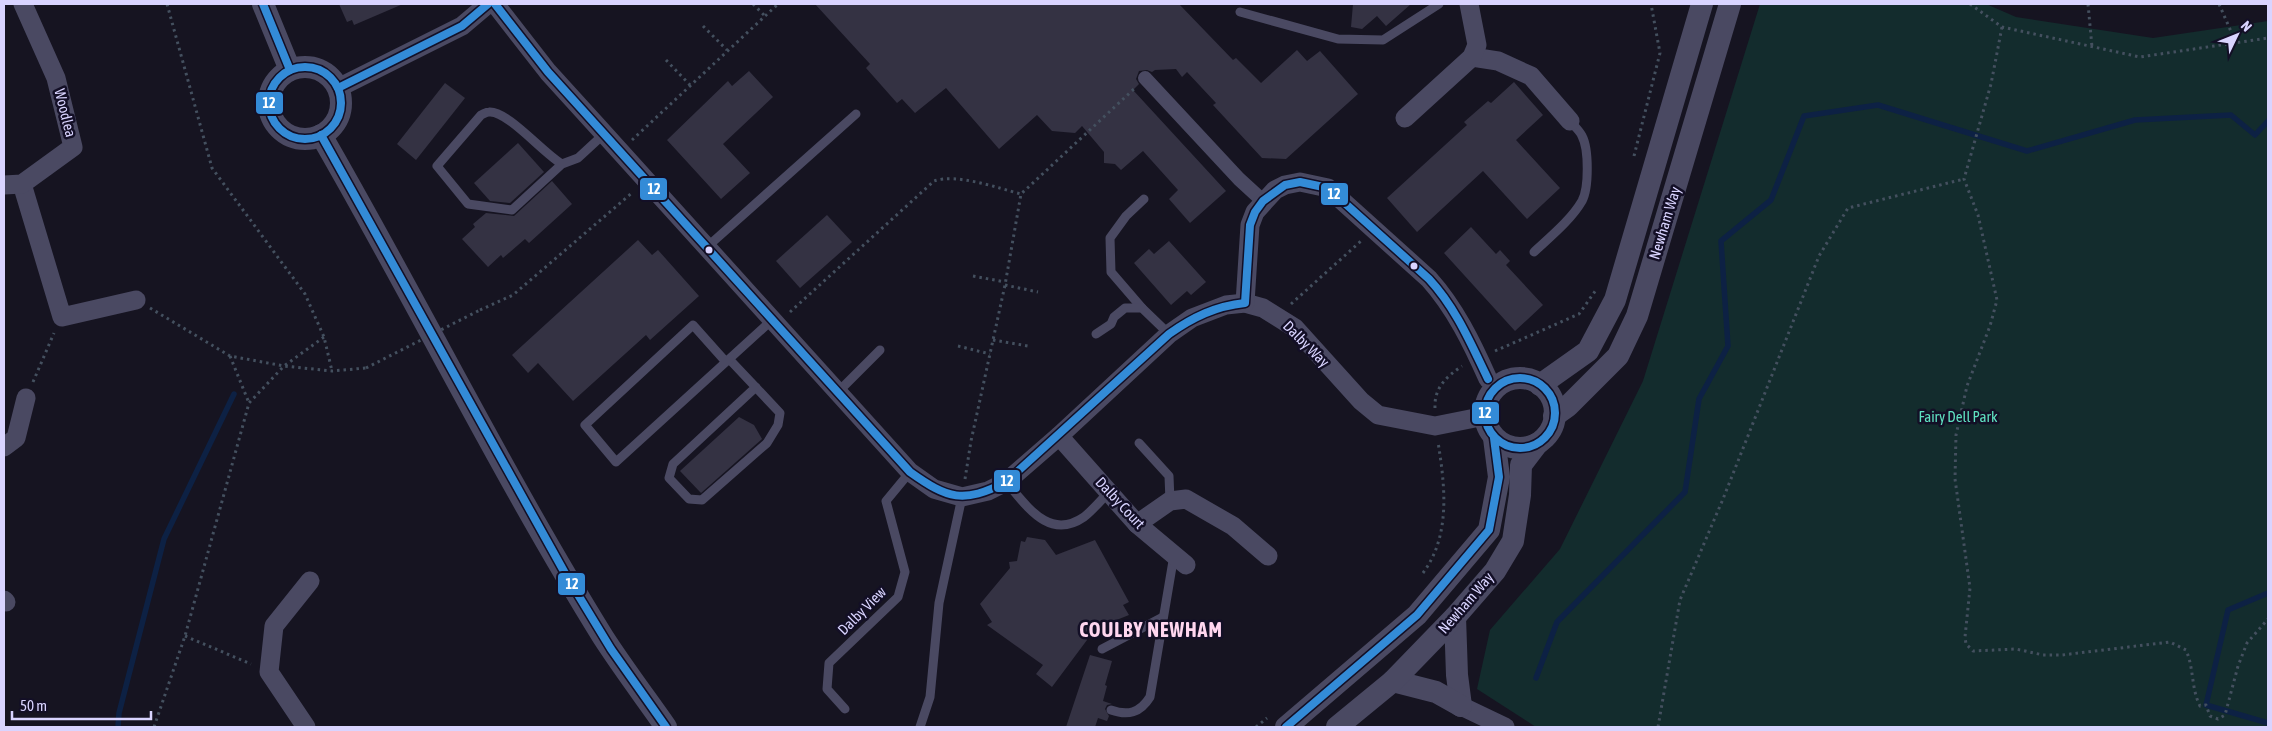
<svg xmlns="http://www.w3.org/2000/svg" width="2272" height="731" font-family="'Asap Condensed',sans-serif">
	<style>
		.green { fill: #132c2d }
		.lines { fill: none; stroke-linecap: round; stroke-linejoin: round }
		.stream { stroke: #0d2144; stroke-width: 5.5 }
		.building { fill: #343243 }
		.path { stroke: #44505f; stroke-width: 3; stroke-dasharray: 2.5 4; stroke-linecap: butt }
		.service { stroke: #4a4962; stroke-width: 9 }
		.pedestrian { stroke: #4a4962; stroke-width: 14 }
		.minor { stroke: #4a4962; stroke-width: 19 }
		.tertiary { stroke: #4a4962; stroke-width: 22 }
		.path-bridge { stroke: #44505f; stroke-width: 3; stroke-dasharray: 2.5 4; stroke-linecap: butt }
		.bus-1-casing { stroke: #130f26; stroke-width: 11 }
		.bus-1 { stroke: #338bd7; stroke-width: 8 }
		.bus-dot { fill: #d9d4ff; stroke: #130f26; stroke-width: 2 }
		.labels { text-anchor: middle; stroke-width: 5; stroke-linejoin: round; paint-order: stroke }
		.street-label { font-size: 15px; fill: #d9d4ff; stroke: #130f26 }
		.park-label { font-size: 15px; fill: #5fe0c0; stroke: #130f26 }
		.district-label { font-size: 20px; font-weight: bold; letter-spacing: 1px; fill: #ffd6f0; stroke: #130f26 }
		.line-badge { stroke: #130f26; stroke-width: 2 }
		.badge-label { font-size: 14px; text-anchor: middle; font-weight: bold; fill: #fff }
	</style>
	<rect width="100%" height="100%" fill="#161421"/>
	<path class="green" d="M1760,4H1986L2016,17L2153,38L2268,21V727H1536L1477,689L1490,630L1560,549L1643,381Z"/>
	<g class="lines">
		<g class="stream">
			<path d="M2268,593L2228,610L2206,705L2268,723"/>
			<path d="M1536,678L1557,622L1685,492L1699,399L1728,346L1721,241L1771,200L1804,116L1878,105L2027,151L2135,120L2231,115L2255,135L2268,121"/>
			<path d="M118,727L119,713L164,539L234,394"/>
		</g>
	</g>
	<g class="building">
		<path d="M339,4H403L354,25L352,20L347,22Z"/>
		<path d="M815,4H1179L1233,60L1236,58L1261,83L1297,50L1307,61L1320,51L1358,94L1286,159L1262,158L1213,105L1216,103L1187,72L1182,77L1176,69L1155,70L1152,72L1147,70L1139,71L1136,79L1139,84L1133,90L1226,191L1190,223L1169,199L1178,190L1143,151L1121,170L1115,164L1104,163V152L1082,126L1075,133L1052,131L1037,115L999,149L946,88L915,113L902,99L897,103L866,68L870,64Z"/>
		<path d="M1353,4H1411L1386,26L1377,16L1362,29L1351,27Z"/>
		<path d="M749,71L773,97L723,144L750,173L721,199L667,140L728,81L732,86Z"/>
		<path d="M1514,82L1543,115L1516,140L1560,188L1527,219L1483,171L1417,232L1387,198L1467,125L1464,122L1488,101L1491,103Z"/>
		<path d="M445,83L465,98L416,160L397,144Z"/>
		<path d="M518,143L544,172L510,203L490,201L474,183Z"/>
		<path d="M552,181L572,204L529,243L525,239L503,258L501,255L488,267L462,239L475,227L473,224L486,213L514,216Z"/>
		<path d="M827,215L852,242L800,288L776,261Z"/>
		<path d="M1471,227L1496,254L1500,250L1510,261L1506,265L1543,305L1515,331L1444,253Z"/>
		<path d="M638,240L652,255L658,250L699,296L650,340L646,335L573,401L538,363L528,373L512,355Z"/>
		<path d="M1169,241L1206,282L1191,295L1187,291L1171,305L1134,263L1149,249L1154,254Z"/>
		<path d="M739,417L754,425L762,439L701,493L680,471Z"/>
		<path d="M1027,537L1045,540L1056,555L1095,540L1129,602L1123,605L1129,615L1099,627L1101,622L1096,628L1083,633L1087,640L1052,687L1036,674L1043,665L987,625L992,622L980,604L1010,568L1009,562L1017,561L1021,541L1025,542Z"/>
		<path d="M1090,655L1112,661L1105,685L1107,686L1103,701L1112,704L1107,705L1105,709L1109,716L1107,721L1098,718L1095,727H1066Z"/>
	</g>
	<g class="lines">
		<g class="path">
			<path d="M167,4L212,168L305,294L324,337L332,371"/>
			<path d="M753,4L765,16"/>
			<path d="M1970,4L2002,27L2140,57L2268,38"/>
			<path d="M2088,4L2092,47"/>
			<path d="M2219,4L2236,43"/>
			<path d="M703,26L727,50"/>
			<path d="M2002,27L1991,84L1964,179L1978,215L1997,300L1990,326L1967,386L1956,435L1955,479L1970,588L1965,637L1966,644L1973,651L2016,649L2043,655H2062L2170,642L2186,650C2194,668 2191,688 2200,706L2206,705L2210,716L2218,719L2225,715L2238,666L2247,643L2268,619"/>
			<path d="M666,60L690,85"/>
			<path d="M632,140L778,4"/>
			<path d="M1634,156L1660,53L1651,4"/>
			<path d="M973,276L1005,282"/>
			<path d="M1005,285L1038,292"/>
			<path d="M1291,304L1361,241"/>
			<path d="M150,308L230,356L284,366L324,337"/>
			<path d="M480,310L513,295L633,192"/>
			<path d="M790,312L934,181C956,173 998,188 1021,194"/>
			<path d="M993,340L1028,346"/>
			<path d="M958,346L990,354"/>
			<path d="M1495,351L1579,314L1596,290"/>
			<path d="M230,356L249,403"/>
			<path d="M33,382L54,333"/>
			<path d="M1435,408C1434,388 1446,377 1462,366"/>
			<path d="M965,479L971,441L1005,285L1021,194L1135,88"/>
			<path d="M1423,573C1451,535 1445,486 1438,442"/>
			<path d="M185,636L251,664"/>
			<path d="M154,727L185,636L249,403L284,366L332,371L366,368"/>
			<path d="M1256,727L1267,718"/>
			<path d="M1658,727L1680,600L1723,499L1819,256L1848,208L1964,179"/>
		</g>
		<g class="service">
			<path d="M1240,12L1338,39L1383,40L1439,4"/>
			<path d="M562,164C544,154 507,110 489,112C486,112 484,114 481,115L437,166L468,204L512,210L562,164L578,158L604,134"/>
			<path d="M707,247L856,114"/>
			<path d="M1534,252C1550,237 1571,220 1582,201C1589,188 1589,149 1582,136C1580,131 1574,126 1570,121"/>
			<path d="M1142,308L1111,272L1110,238L1126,216L1144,199"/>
			<path d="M1096,334L1111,324L1114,317L1125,308H1142L1169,334"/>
			<path d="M730,360L780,413L778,425L767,443L702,500L689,499L669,478L673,464L756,387"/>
			<path d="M726,362L693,325L585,425L616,462L772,320"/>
			<path d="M838,392L880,350"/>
			<path d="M1139,443L1169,476L1170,501"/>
			<path d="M1006,482C1027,506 1049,541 1084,517C1093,510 1101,500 1109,492"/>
			<path d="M1102,649L1163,617"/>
			<path d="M845,709L827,689L829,663L898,597L905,572L886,501L910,472"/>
			<path d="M1111,710C1128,716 1140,713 1150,697L1174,555"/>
			<path d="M920,727L930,697L939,603L962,497"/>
		</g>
		<path class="pedestrian" d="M1145,78L1239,179L1263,201"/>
		<g class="minor">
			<path d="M495,4L548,72L598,127L910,472L934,489L962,497L988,491L1006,482L1059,436L1169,334L1192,318L1226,305L1245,303L1263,308L1295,328L1361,401L1378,415L1435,426L1485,416"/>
			<path d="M1472,57L1498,61L1531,76L1570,121"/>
			<path d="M338,88L462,26L488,4"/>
			<path d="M1405,118L1472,57L1477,45L1469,4"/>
			<path d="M22,184L62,317L136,300"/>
			<path d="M4,185L22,184L73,147L56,78L23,4"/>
			<path d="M1245,303L1250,225L1255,212L1275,190L1285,185L1300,182L1328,188L1429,279C1455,308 1472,343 1488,379"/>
			<path d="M1059,436L1137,524L1186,565"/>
			<path d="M4,447L16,438L26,398"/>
			<path d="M1137,524L1170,501L1186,499L1233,526L1268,556"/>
			<path d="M4,600L6,602"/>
			<path d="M1461,706L1505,727"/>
			<path d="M306,727L269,672L274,626L310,581"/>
		</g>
		<g class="tertiary">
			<path d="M263,4L290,70"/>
			<circle cx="305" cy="103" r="36"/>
			<path d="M321,135C417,301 502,474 603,637C623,668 645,697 666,727"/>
			<circle cx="1520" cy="413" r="35"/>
			<path d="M1540,385L1588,351L1615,300L1702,4"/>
			<path d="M1554,416L1568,406L1618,356L1637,316L1730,4"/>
			<path d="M1455,617L1457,675L1461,706"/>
			<path d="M1393,681L1436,692L1461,706"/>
			<path d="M1286,727L1417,615L1489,530L1499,477L1494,438"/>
			<path d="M1337,727L1393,681L1455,617L1495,571L1513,541L1520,495L1521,465L1537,444"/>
		</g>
		<path class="path-bridge" d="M366,368L480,310"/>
		<defs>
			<g id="bus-1">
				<path d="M263,4L290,70"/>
				<path d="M495,4L548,72L910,472C948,499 963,504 1006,482L1169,334C1193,317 1216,306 1245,303L1250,225L1255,212L1263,201L1285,185L1300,182L1328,188L1429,279C1456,308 1471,344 1488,379"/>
				<circle cx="305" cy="103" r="36"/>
				<path d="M338,88L462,26L488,4"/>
				<path d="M321,135L566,575L611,649L666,727"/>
				<circle cx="1520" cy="413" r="35"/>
				<path d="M1286,727L1417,615L1489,530L1499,477L1494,438"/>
			</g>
		</defs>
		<use href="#bus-1" class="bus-1-casing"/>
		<use href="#bus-1" class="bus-1"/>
	</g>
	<g class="bus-dot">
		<circle cx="709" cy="250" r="4.5"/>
		<circle cx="1414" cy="266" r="4.5"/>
	</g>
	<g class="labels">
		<g class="street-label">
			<text transform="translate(65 113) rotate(76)" y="5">Woodlea</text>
			<text transform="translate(1665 223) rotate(-73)" y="5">Newham Way</text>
			<text transform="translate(1306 344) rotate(45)" y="5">Dalby Way</text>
			<text transform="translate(1120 503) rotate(47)" y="5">Dalby Court</text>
			<text transform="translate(1466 603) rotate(-49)" y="5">Newham Way</text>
			<text transform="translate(862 611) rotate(-45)" y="5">Dalby View</text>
		</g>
		<g class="park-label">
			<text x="1958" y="422">Fairy Dell Park</text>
		</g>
		<g class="district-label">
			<text x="1151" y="637">COULBY NEWHAM</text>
		</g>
	</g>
	<g class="line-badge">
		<rect x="255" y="91" width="29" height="24" rx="5" fill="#338bd7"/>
		<rect x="639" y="177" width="29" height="24" rx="5" fill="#338bd7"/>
		<rect x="1320" y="182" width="29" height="24" rx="5" fill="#338bd7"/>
		<rect x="1471" y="401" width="29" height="24" rx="5" fill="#338bd7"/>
		<rect x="993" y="469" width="28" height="24" rx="5" fill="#338bd7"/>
		<rect x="557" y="572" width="29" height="24" rx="5" fill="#338bd7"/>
	</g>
	<g class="badge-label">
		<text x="269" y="108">12</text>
		<text x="654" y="194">12</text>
		<text x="1334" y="199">12</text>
		<text x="1485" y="418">12</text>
		<text x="1007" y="486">12</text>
		<text x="572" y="589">12</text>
	</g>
	<rect width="2272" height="731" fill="none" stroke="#d9d4ff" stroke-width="10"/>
	<g transform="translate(2237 35) rotate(47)" stroke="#130f26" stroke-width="4" paint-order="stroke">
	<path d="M0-4L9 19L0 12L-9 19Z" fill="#d9d4ff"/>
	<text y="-8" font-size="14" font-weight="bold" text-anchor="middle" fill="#d9d4ff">N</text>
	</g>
	<path d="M12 711v8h139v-8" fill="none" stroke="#d9d4ff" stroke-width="2.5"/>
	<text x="20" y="711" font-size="15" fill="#d9d4ff" stroke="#130f26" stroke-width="4" paint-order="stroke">50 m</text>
</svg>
